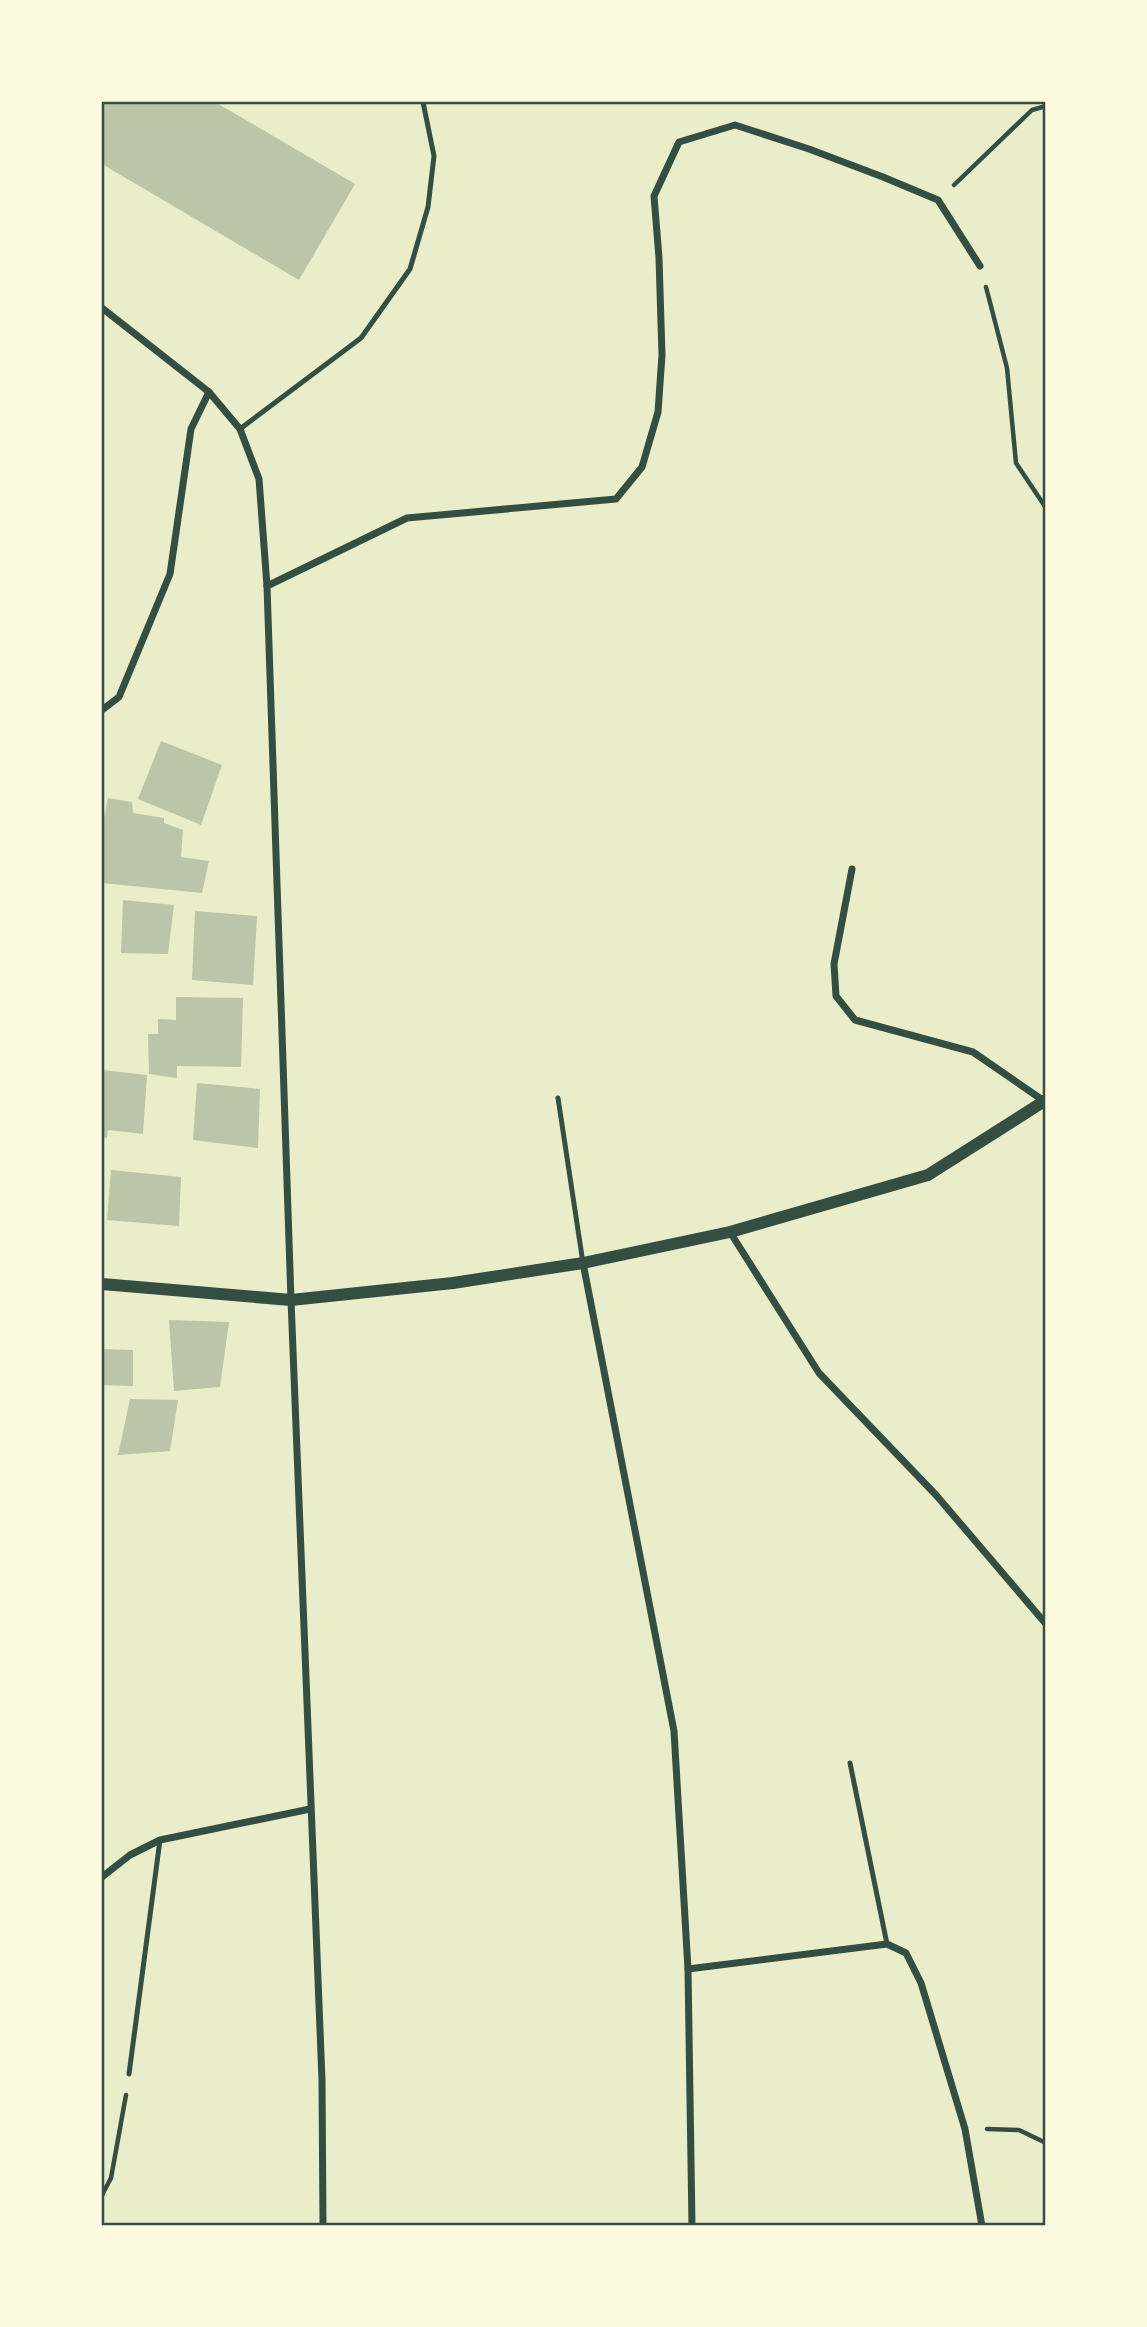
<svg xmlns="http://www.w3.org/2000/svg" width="1147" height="2327" font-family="'Public Sans',sans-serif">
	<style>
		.building { fill: #bcc5a7 }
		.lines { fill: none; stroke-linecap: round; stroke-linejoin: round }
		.path { stroke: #344e41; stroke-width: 4.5 }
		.service { stroke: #344e41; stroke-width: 5 }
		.minor { stroke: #344e41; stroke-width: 7 }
		.tertiary { stroke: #344e41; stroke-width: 12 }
		.neatline { fill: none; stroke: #344e41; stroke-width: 2.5 }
	</style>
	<rect width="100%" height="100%" fill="#e9edc9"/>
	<g class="building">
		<path d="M102,102H215L355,184L299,280L102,164Z"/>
		<path d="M161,741L222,765L201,825L138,799Z"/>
		<path d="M108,798L132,802L133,813L164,818V823L183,830L181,857L209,861L202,893L102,883V827Z"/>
		<path d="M123,900L174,905L168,954L121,953Z"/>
		<path d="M195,911L257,916L253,985L192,980Z"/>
		<path d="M176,997L243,998L241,1067L177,1066V1078L149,1074L148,1034H158V1019L176,1020Z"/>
		<path d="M102,1070L147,1075L143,1134L108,1130L107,1138L102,1137Z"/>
		<path d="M197,1083L260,1089L258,1148L193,1140Z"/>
		<path d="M111,1170L181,1177L179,1226L107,1220Z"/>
		<path d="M169,1320L229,1322L220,1387L174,1391Z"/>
		<path d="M102,1349L133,1350V1386L102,1385Z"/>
		<path d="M130,1399L178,1400L170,1451L118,1455Z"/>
	</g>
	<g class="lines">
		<g class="path">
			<path d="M954,185L1032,110L1046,106"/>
			<path d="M986,287L1007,368L1016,463L1046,508"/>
			<path d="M987,2129L1019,2130L1046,2143"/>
			<path d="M102,2195L111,2178L126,2095"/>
		</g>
		<g class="service">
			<path d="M240,429L361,338L410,269L428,207L434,156L423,102"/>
			<path d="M558,1098L583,1263"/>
			<path d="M850,1763L887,1944"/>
			<path d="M129,2074L160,1840"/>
		</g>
		<g class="minor">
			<path d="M102,308L209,392L240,429L259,479L267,586L291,1300L322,2080L323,2226"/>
			<path d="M267,586L407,518L616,499L642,467L658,412L662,355L659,258L654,196L679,142L735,125L809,149L883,177L938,200L980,266"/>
			<path d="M102,710L119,697L170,574L191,429L209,392"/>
			<path d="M852,869L834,964L836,996L855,1020L973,1052L1044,1101"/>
			<path d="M730,1232L819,1373L936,1495L1046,1624"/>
			<path d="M583,1263L674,1731L688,1969L692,2226"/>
			<path d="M102,1877L130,1855L160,1840L310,1809"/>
			<path d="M688,1969L887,1944L906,1953L921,1983L965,2129L982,2226"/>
		</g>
		<path class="tertiary" d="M102,1284L291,1300L453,1283L583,1263L730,1232L928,1175L1046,1100"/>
	</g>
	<rect width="1147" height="2327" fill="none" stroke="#fefae0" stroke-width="206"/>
	<rect x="103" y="103" width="941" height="2121" class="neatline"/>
</svg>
